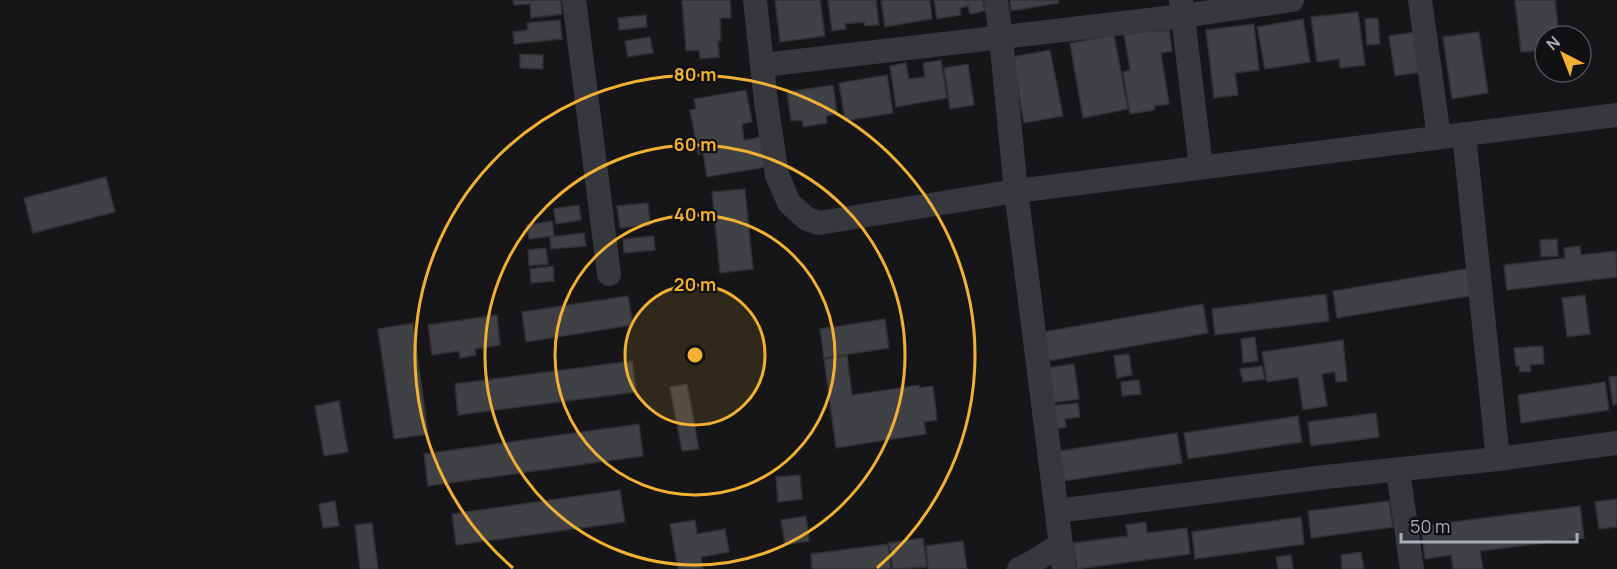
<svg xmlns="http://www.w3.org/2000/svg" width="1617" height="569" font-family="Manrope,sans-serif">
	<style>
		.building { fill: #404145; stroke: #303034; stroke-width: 1.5 }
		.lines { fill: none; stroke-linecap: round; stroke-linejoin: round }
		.minor { stroke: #37383d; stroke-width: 24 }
		.ring { fill: none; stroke: #f2b134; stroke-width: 3 }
		.centre { fill: #f2b134; stroke: #111113; stroke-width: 3 }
		.ring-label { font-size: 18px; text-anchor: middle; font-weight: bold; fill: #f2b134; stroke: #111113; stroke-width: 4.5; stroke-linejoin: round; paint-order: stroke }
	</style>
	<rect width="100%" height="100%" fill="#161618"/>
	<g class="building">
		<path d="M513,0H561L562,14L531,18L530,4L514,5Z"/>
		<path d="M682,0H730L731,18H720L721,41H718L719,57L700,59L699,50L686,51Z"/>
		<path d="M775,0H820L825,36L780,42Z"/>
		<path d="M828,0H876L879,25L865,26L864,22L845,24L846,29L832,31Z"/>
		<path d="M881,0H930L932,19L885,27Z"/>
		<path d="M934,0H983L985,11L970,14L968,6L960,8L961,15L937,19Z"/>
		<path d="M1010,0H1058L1059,3L1011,11Z"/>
		<path d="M1515,0H1555L1559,36H1545V50L1521,52Z"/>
		<path d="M1358,12L1365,65L1340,68L1339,59L1317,62L1311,17Z"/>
		<path d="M646,15L647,27L619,30L618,18Z"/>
		<path d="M1378,18L1380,44L1367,45L1365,19Z"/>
		<path d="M1303,19L1310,62L1265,69L1257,27Z"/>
		<path d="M560,20L562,39L514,44L513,32L528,30L527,23Z"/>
		<path d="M1254,24L1259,70L1235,73L1238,95L1214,98L1206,30Z"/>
		<path d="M1154,30L1155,32L1169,30L1172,51L1161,53L1169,104L1154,106L1155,110L1130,114L1123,72L1130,70L1124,34Z"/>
		<path d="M1415,32L1421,72L1395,76L1389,36Z"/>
		<path d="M1479,32L1488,93L1452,99L1443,37Z"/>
		<path d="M1114,35L1128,109L1083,118L1070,43Z"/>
		<path d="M650,37L653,53L628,57L625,41Z"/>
		<path d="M1050,50L1063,116L1024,123L1012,57Z"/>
		<path d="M520,54L543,55V69L520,68Z"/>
		<path d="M941,60L947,98L896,107L890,66L906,63L909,79L925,77L923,63Z"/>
		<path d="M968,64L974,105L950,109L944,68Z"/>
		<path d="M887,75L893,113L845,121L839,83Z"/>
		<path d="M833,85L837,114L826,116L827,123L803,127L802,120L791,121L787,92Z"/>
		<path d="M746,90L752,122L742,124L744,140L761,137L766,167L707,177L703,153L698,154L690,110L696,109L694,99Z"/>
		<path d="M106,177L115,212L33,233L24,198Z"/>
		<path d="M745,189L753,269L720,273L712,192Z"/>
		<path d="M648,203L650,225L620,228L617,206Z"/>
		<path d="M579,205L581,220L556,224L554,209Z"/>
		<path d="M552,221L554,236L529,239L527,225Z"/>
		<path d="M584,233L586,246L551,249L550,237Z"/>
		<path d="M654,236L655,250L624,253L623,239Z"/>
		<path d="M1557,239L1558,256L1541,257L1540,240Z"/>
		<path d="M1580,246L1581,255L1616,251L1617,277L1507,290L1504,265L1565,258L1564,248Z"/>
		<path d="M546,248L548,264L529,266L528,250Z"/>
		<path d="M553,266L554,281L531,283L530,269Z"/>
		<path d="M1471,268L1476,295L1337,318L1333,291Z"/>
		<path d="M1326,294L1329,321L1215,335L1212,309Z"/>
		<path d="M1585,295L1590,334L1567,337L1562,298Z"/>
		<path d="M628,296L633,325L526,342L522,312Z"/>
		<path d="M1203,304L1208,333L1048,361L1043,332Z"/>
		<path d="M497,315L500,345L475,349L476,355L460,358L459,351L432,355L428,325Z"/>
		<path d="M885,319L889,348L824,358L820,329Z"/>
		<path d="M413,323L428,434L394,439L378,329Z"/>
		<path d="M1255,337L1258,361L1243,363L1241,339Z"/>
		<path d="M1343,340L1347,381L1336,382L1335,372L1322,374L1327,406L1303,410L1298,377L1267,382L1262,352Z"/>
		<path d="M1543,346L1544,364L1530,365L1531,371L1520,372L1519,366H1516L1514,348Z"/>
		<path d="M1129,354L1132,375L1117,378L1114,356Z"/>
		<path d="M847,355L852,395L919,385V388L933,386L937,420L924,422L926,434L836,448L824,359Z"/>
		<path d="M632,361L636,392L458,415L455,384Z"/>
		<path d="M1074,364L1079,399L1052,403L1047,368Z"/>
		<path d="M1262,366L1265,379L1243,382L1240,369Z"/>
		<path d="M1617,376V404L1613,405L1609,377Z"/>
		<path d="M1139,380L1141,394L1122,396L1121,382Z"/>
		<path d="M1605,382L1609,410L1521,423L1518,395Z"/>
		<path d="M687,384L699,449L682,451L670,387Z"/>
		<path d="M339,401L348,452L324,456L315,406Z"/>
		<path d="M1078,403L1080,417L1065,419L1066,427L1053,429L1050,406Z"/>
		<path d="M1376,413L1379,437L1311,446L1308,422Z"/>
		<path d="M1298,416L1302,442L1188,459L1184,433Z"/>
		<path d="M639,424L643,456L428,486L424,454Z"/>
		<path d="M1177,433L1182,463L1064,481L1060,451Z"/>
		<path d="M800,475L802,499L778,502L776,477Z"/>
		<path d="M620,490L625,522L456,545L452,514Z"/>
		<path d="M1617,499V527L1599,529L1595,502Z"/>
		<path d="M335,501L339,526L323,528L319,504Z"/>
		<path d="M1389,501L1393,527L1311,538L1308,511Z"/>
		<path d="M1580,506L1584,538L1480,551L1483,569H1453L1451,555L1425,559L1421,526Z"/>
		<path d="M806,516L809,541L785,545L781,520Z"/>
		<path d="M1301,517L1304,544L1195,559L1192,532Z"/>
		<path d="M695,520L697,534L725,529L729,552L701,557L703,569H678L670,524Z"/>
		<path d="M1146,522L1147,533L1187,528L1190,554L1077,569L1073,543L1128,536L1126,525Z"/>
		<path d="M372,523L378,569H360L355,525Z"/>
		<path d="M923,538L927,567L893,569L889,543Z"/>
		<path d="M963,541L967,569H928L926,546Z"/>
		<path d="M888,544L891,569H812L811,554Z"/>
		<path d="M1361,552L1364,569H1342L1341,555Z"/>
		<path d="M1291,555L1293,569H1278L1276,557Z"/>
	</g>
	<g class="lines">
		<g class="minor">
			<path d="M574,0L609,274"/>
			<path d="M755,0L766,102L777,175L789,203L807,219L819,223L1016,191L1617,115"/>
			<path d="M996,0L1001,38L1016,191L1064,569"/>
			<path d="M1181,0L1201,167"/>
			<path d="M1420,0L1439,137"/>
			<path d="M763,65L1183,16L1292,0"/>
			<path d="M1464,134L1498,459"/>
			<path d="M1398,471L1412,569"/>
			<path d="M1057,511L1325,477L1498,459L1617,443"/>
			<path d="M1019,569L1033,562L1061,544"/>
		</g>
	</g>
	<circle cx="695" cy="355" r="70" fill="#f2b134" fill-opacity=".12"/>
	<g class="ring">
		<circle cx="695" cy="355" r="70"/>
		<circle cx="695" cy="355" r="140"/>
		<circle cx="695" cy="355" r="210"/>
		<path d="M513 568A280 280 0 1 1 877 568"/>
	</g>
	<circle cx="695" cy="355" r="9" class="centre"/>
	<g class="ring-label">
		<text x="695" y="81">80 m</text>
		<text x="695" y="151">60 m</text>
		<text x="695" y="221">40 m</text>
		<text x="695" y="291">20 m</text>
	</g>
	<g transform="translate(1563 54) rotate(318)"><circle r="28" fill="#111113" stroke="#4d4f55" stroke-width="1.5"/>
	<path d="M0-4.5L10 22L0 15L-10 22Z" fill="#f2b134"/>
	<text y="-9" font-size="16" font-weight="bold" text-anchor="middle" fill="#a8adb8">N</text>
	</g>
	<path d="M1401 533v9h176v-9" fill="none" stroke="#a8adb8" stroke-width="3"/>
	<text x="1410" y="533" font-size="18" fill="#a8adb8" stroke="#111113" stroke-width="4.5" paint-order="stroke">50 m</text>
</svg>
